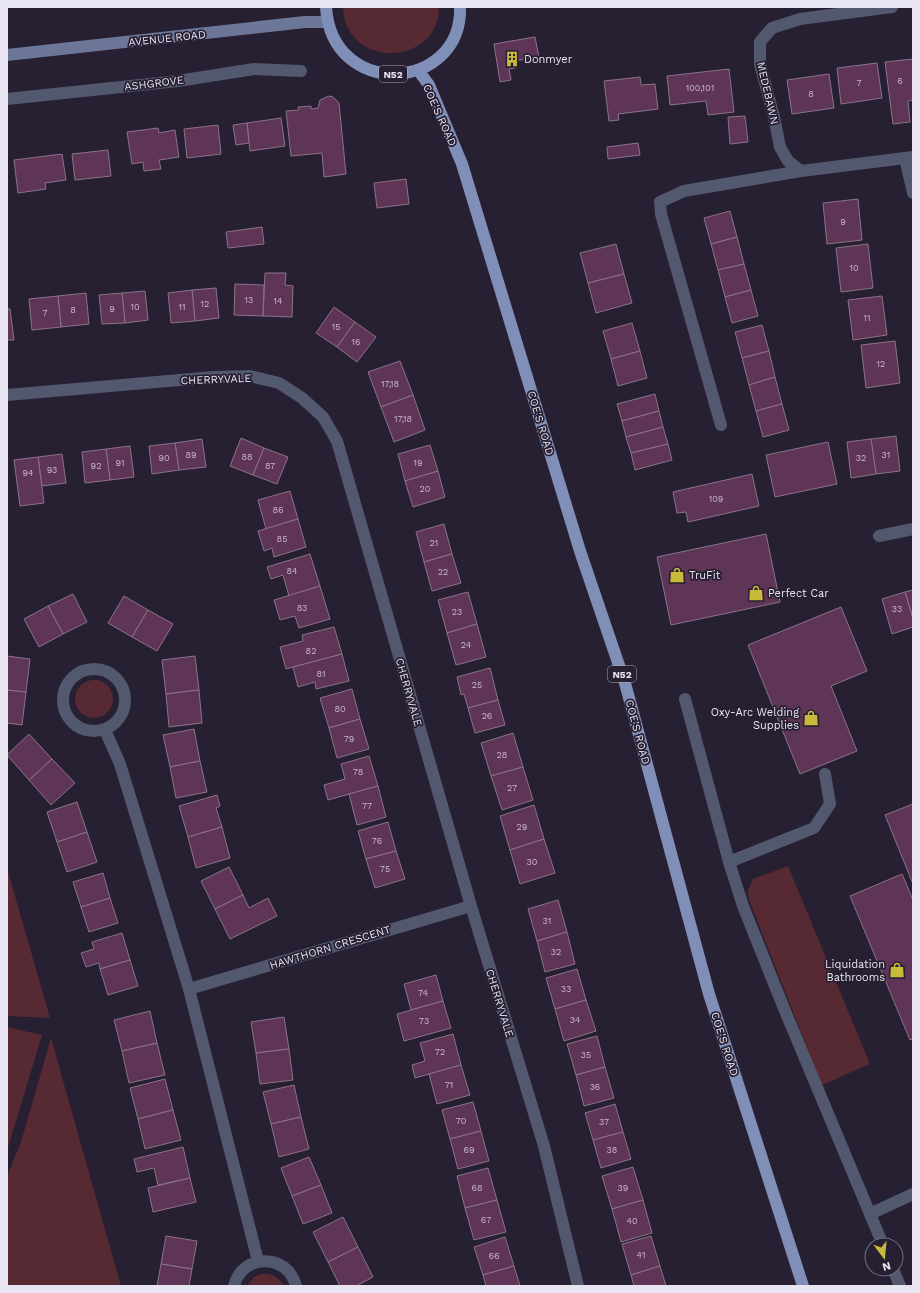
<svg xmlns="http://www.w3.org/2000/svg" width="920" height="1293" font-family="'Work Sans',sans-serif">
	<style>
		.green { fill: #572933 }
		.building { fill: #5f3557; stroke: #8a7485 }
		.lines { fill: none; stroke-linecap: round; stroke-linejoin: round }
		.lane { stroke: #52596e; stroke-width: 12 }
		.street { stroke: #52596e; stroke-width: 12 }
		.secondary { stroke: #6c7798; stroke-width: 12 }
		.primary { stroke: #808fb8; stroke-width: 12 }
		.labels { text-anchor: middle; stroke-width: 3.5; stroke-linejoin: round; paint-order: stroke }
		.number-label { font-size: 9px; fill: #c6b8ca }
		.shield { fill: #271f32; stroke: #aea9b8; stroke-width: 1 }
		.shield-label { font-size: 10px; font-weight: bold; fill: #e8e4f1 }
		.street-label { font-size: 11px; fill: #e8e4f1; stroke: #271f32 }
		.poi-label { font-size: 11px; fill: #e8e4f1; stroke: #271f32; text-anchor: start }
	</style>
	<rect width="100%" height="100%" fill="#271f32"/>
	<g class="green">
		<path d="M343,7H439C439,67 345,70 343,7Z"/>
		<circle cx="94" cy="699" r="19"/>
		<path d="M788,866L870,1064L822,1085L749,900L748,890L753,879Z"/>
		<path d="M7,868L50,1018L7,1016Z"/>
		<path d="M7,1027L42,1035L7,1151Z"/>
		<path d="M51,1038L121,1286H7V1176L21,1142Z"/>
		<path d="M261,1274C271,1273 279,1276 283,1286H247L254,1277Z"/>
	</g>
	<g class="building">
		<path d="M535,37L539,57L514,61L515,68L509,69L511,80L500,82L494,44Z"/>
		<path d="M913,59V100L908,101L910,122L893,124L885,62Z"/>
		<path d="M877,63L882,98L841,104L837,68Z"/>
		<path d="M729,69L734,112L708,115L706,101L670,105L667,76Z"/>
		<path d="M829,74L834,108L792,114L787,80Z"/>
		<path d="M640,77L641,85L655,84L658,109L618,114L619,120L609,121L604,81Z"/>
		<path d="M329,96L333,97L339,103L346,174L324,177L322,153L291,156L286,111L299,110L298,107L311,106V109L318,108L320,100Z"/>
		<path d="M745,116L748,142L730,144L728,117Z"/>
		<path d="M281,118L285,146L250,151L247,123Z"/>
		<path d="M247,123L249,143L236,145L233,125Z"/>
		<path d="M218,125L221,154L187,158L184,129Z"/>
		<path d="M158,128L159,133L175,130L179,157L159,160L161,169L144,171L143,162L132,164L127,132Z"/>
		<path d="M638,143L640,155L608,159L607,147Z"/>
		<path d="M108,150L111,176L75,180L72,154Z"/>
		<path d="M62,154L66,180L45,183L46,189L18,193L14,160Z"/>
		<path d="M406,179L409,204L377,208L374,183Z"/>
		<path d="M858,199L862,240L827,244L823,203Z"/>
		<path d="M730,211L737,237L711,244L704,218Z"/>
		<path d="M262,227L264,244L228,248L226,232Z"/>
		<path d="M737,237L744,264L718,270L711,244Z"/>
		<path d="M616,244L624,274L588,283L580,253Z"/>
		<path d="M868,244L873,288L841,292L836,248Z"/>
		<path d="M744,264L751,290L725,297L718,270Z"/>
		<path d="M265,273H286L285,285L293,286L292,317L263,316Z"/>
		<path d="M624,274L632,303L596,313L588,283Z"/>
		<path d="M235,284L264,285L263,316L234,315Z"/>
		<path d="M216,288L219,318L195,321L192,290Z"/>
		<path d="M192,290L195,321L171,323L168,293Z"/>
		<path d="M751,290L758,316L732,323L725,297Z"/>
		<path d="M145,291L148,320L125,323L122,293Z"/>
		<path d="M86,293L89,324L61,327L58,296Z"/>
		<path d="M122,293L125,323L102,324L99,295Z"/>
		<path d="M58,296L61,327L32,330L29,299Z"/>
		<path d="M882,296L887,335L853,340L848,300Z"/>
		<path d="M334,307L355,322L337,347L316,333Z"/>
		<path d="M7,309H10L14,340H7Z"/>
		<path d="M355,322L376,337L357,362L337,347Z"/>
		<path d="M632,323L640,351L611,359L603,331Z"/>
		<path d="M762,325L769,351L742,358L735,332Z"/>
		<path d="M895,341L900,383L866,388L861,345Z"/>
		<path d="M640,351L647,378L618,386L611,359Z"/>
		<path d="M769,351L775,377L749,385L742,358Z"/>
		<path d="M400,361L413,395L381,407L368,372Z"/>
		<path d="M775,377L782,404L756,411L749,385Z"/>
		<path d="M655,394L659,411L622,421L617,404Z"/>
		<path d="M413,395L425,430L394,442L381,407Z"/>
		<path d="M782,404L789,430L763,437L756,411Z"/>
		<path d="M659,411L663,427L626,437L622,421Z"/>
		<path d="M663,427L668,444L631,453L626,437Z"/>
		<path d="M896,436L900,471L876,474L871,439Z"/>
		<path d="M241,438L264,448L253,475L230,466Z"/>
		<path d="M202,439L206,467L179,470L175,443Z"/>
		<path d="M871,439L876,474L851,478L847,442Z"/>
		<path d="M828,442L837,484L775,497L766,455Z"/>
		<path d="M175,443L179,470L152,474L149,446Z"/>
		<path d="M668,444L672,460L635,470L631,453Z"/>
		<path d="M430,445L438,471L405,481L398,454Z"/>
		<path d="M130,446L134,477L110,480L106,449Z"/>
		<path d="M264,448L288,457L277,484L253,475Z"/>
		<path d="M106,449L110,480L85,483L82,452Z"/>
		<path d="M62,454L66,483L42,486L38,457Z"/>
		<path d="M38,457L44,503L20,506L14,460Z"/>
		<path d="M438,471L445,497L413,507L405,481Z"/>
		<path d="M752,474L759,506L688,522L686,512L677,513L673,492Z"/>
		<path d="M290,491L298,519L266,529L258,500Z"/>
		<path d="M298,519L306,547L274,557L272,548L264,551L258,531Z"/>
		<path d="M444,524L452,554L424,562L416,532Z"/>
		<path d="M766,534L780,602L671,625L657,557Z"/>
		<path d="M310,554L320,586L289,596L283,575L271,579L267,567Z"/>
		<path d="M452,554L461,583L432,591L424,562Z"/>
		<path d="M320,586L330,619L299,628L295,616L280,620L274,600Z"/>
		<path d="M913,590V619L905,592Z"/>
		<path d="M468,592L477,624L447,633L438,600Z"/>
		<path d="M905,592L913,619V627L892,634L882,599Z"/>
		<path d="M73,594L87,622L63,634L48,606Z"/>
		<path d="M124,596L148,610L132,637L108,623Z"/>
		<path d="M48,606L63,634L39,647L24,619Z"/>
		<path d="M841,607L867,671L831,686L857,751L800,774L748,645Z"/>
		<path d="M148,610L173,624L157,651L132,637Z"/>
		<path d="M477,624L486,657L456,665L447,633Z"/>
		<path d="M334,627L342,654L286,669L280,647L303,641L302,635Z"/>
		<path d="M342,654L349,681L316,689L315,682L298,687L293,667Z"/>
		<path d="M7,656L30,659L26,692L7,690Z"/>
		<path d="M195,656L199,690L166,694L162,660Z"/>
		<path d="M490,668L498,700L468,708L464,694L461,695L457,677Z"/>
		<path d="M352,689L360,719L329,728L320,698Z"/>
		<path d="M7,690L26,692L22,725L7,723Z"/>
		<path d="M199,690L202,723L169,727L166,694Z"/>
		<path d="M498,700L505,725L475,733L468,708Z"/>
		<path d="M360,719L369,749L337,758L329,728Z"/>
		<path d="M194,729L200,761L170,767L163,735Z"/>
		<path d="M513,733L523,767L491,776L481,743Z"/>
		<path d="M29,734L52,759L29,780L7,755Z"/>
		<path d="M369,756L378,786L328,800L324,785L345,779L341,764Z"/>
		<path d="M52,759L75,783L51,805L29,780Z"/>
		<path d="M200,761L207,792L176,798L170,767Z"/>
		<path d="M523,767L533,800L502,810L491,776Z"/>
		<path d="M378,786L386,817L357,825L349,794Z"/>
		<path d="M217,795L220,806L216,808L222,827L188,837L179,806Z"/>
		<path d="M77,802L87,832L57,842L47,812Z"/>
		<path d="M913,804V884L885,815Z"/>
		<path d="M534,805L544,839L510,850L500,816Z"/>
		<path d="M388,822L396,851L366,859L358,831Z"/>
		<path d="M222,827L230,858L196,868L188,837Z"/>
		<path d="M87,832L97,862L67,872L57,842Z"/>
		<path d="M544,839L555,873L520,884L510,850Z"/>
		<path d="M396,851L405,879L375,888L366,859Z"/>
		<path d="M229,867L243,895L215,909L201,881Z"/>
		<path d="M103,873L110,898L81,907L73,882Z"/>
		<path d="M902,874L913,900V1039L910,1040L850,896Z"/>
		<path d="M243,895L249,908L268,898L277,916L230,939L215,909Z"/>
		<path d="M110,898L118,923L89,932L81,907Z"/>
		<path d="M558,900L567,932L537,941L528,909Z"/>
		<path d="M567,932L575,964L545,972L537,941Z"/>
		<path d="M122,933L130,960L100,969L99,963L86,967L81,953L94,949L92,942Z"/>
		<path d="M130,960L138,986L108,995L100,969Z"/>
		<path d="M577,969L586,1000L555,1009L546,978Z"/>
		<path d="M436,975L443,1001L411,1010L404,984Z"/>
		<path d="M586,1000L596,1031L564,1041L555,1009Z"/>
		<path d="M443,1001L451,1028L404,1041L397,1014Z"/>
		<path d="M150,1011L157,1043L122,1051L114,1020Z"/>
		<path d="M284,1017L289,1049L256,1053L251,1022Z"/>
		<path d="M453,1034L461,1065L415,1078L412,1065L425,1061L420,1043Z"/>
		<path d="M597,1036L605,1067L576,1075L567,1044Z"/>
		<path d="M157,1043L165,1075L129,1083L122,1051Z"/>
		<path d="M289,1049L293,1080L260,1084L256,1053Z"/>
		<path d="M461,1065L470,1095L437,1104L429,1074Z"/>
		<path d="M605,1067L614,1098L584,1106L576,1075Z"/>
		<path d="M165,1079L173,1110L138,1119L130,1088Z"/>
		<path d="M294,1085L301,1117L271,1124L263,1092Z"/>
		<path d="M473,1102L481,1131L450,1139L442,1110Z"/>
		<path d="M615,1104L623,1132L593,1140L585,1113Z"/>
		<path d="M173,1110L181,1140L145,1149L138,1119Z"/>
		<path d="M301,1117L309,1149L279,1157L271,1124Z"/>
		<path d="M481,1131L489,1161L458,1169L450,1139Z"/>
		<path d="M623,1132L631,1159L601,1168L593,1140Z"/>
		<path d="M183,1147L190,1178L158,1185L154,1168L137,1172L134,1159Z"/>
		<path d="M309,1157L321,1185L292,1196L281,1168Z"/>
		<path d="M633,1167L643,1200L612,1209L602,1176Z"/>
		<path d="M488,1168L497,1200L465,1208L457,1176Z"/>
		<path d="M190,1178L196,1202L153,1212L148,1188Z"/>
		<path d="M321,1185L332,1213L303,1224L292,1196Z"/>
		<path d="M497,1200L506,1232L474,1240L465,1208Z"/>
		<path d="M643,1200L652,1233L621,1242L612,1209Z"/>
		<path d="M343,1217L358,1247L328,1262L313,1232Z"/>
		<path d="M166,1236L197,1241L192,1269L161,1264Z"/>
		<path d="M651,1236L660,1266L631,1275L622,1244Z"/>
		<path d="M505,1237L514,1266L483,1275L474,1247Z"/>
		<path d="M358,1247L373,1277L356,1286H340L328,1262Z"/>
		<path d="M161,1264L192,1269L189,1286H157Z"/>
		<path d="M514,1266L520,1286H486L483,1275Z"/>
		<path d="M660,1266L666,1286H634L631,1275Z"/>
	</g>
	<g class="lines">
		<g class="lane">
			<path d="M685,699L729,862L743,906L783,1006L883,1245"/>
			<path d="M729,862L814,828L830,804L825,774"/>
			<path d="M870,1214L913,1194"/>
			<path d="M893,1269L900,1286"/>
		</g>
		<g class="street">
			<path d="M892,7L800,19L772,28L760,42V64L774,117L780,147L788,161L801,171L913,157"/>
			<path d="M7,99L178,81L254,69L301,71"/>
			<path d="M905,158L913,193"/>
			<path d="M7,395L214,377L250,376L279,383L302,398L323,417L337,441L471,906L544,1146L578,1286"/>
			<path d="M721,425L661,214L660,202L684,191L801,171"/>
			<path d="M879,536L913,529"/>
			<circle cx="94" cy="700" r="31"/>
			<path d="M105,730L120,764L189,989"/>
			<path d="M258,1261L189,989L471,906"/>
			<path d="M234,1286C242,1253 288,1253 296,1286"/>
		</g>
		<path class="secondary" d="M7,55L305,22H327"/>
		<g class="primary">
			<path d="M326,7C332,101 463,91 460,7"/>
			<path d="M418,70L429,85L462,164L580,551L625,683L709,994L803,1286"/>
		</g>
	</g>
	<defs>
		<symbol id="building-bare" viewBox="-9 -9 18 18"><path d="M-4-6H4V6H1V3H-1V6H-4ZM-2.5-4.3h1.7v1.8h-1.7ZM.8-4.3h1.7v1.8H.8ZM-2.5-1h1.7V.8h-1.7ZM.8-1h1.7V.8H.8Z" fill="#c8bb3b" stroke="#271f32" stroke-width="2.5" paint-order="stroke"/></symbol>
		<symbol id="shop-bare" viewBox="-9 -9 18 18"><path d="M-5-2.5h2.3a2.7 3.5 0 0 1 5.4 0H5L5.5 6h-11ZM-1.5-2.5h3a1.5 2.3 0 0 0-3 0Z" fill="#c8bb3b" stroke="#271f32" stroke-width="2.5" paint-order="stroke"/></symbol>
	</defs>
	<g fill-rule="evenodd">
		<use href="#building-bare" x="501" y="48" width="22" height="22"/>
		<use href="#shop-bare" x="666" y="564" width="22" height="22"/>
		<use href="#shop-bare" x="745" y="582" width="22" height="22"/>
		<use href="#shop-bare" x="800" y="707" width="22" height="22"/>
		<use href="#shop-bare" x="886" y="959" width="22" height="22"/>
	</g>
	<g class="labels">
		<g class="number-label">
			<text x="900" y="84">6</text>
			<text x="859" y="86">7</text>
			<text x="700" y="91">100,101</text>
			<text x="811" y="97">8</text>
			<text x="843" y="225">9</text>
			<text x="854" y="271">10</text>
			<text x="249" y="303">13</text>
			<text x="278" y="304">14</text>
			<text x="205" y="307">12</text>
			<text x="135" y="310">10</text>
			<text x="182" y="310">11</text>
			<text x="112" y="312">9</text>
			<text x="73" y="313">8</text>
			<text x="45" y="316">7</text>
			<text x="867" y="321">11</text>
			<text x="336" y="330">15</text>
			<text x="356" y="345">16</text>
			<text x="881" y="367">12</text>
			<text x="390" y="387">17,18</text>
			<text x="403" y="422">17,18</text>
			<text x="191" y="458">89</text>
			<text x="886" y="458">31</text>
			<text x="247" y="460">88</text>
			<text x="164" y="461">90</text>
			<text x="861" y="461">32</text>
			<text x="120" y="466">91</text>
			<text x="418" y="466">19</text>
			<text x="96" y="469">92</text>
			<text x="270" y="469">87</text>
			<text x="52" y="473">93</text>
			<text x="28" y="476">94</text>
			<text x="425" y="492">20</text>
			<text x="716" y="502">109</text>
			<text x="278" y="513">86</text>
			<text x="282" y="542">85</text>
			<text x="434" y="546">21</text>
			<text x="292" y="574">84</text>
			<text x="443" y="575">22</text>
			<text x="302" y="611">83</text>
			<text x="897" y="612">33</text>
			<text x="457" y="615">23</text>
			<text x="466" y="648">24</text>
			<text x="311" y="654">82</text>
			<text x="321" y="677">81</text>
			<text x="477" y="688">25</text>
			<text x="340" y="712">80</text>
			<text x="487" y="719">26</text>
			<text x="349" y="742">79</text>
			<text x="502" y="758">28</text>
			<text x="358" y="775">78</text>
			<text x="512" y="791">27</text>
			<text x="367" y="809">77</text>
			<text x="522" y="830">29</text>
			<text x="377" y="844">76</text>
			<text x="532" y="865">30</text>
			<text x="385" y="872">75</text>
			<text x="547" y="924">31</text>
			<text x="556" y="955">32</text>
			<text x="566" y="992">33</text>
			<text x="423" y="996">74</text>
			<text x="575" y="1023">34</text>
			<text x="424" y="1024">73</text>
			<text x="440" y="1055">72</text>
			<text x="586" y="1058">35</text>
			<text x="449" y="1088">71</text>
			<text x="595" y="1090">36</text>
			<text x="461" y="1124">70</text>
			<text x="604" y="1125">37</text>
			<text x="469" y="1153">69</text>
			<text x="612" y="1153">38</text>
			<text x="477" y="1191">68</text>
			<text x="623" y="1191">39</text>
			<text x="486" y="1223">67</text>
			<text x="632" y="1224">40</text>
			<text x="641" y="1258">41</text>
			<text x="494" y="1259">66</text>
		</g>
		<g class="shield">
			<rect x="379" y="66" width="28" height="16" rx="3"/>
			<rect x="608" y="666" width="28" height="16" rx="3"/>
		</g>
		<g class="shield-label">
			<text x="393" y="78">N52</text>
			<text x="622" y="678">N52</text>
		</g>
		<g class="street-label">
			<text transform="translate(167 38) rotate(-6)" y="4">AVENUE ROAD</text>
			<text transform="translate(154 83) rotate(-7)" y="4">ASHGROVE</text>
			<text transform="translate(768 93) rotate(77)" y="4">MEDEBAWN</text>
			<text transform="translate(440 115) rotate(66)" y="4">COE'S ROAD</text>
			<text transform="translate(216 379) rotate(-2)" y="4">CHERRYVALE</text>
			<text transform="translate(541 423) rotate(73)" y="4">COE'S ROAD</text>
			<text transform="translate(409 692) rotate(74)" y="4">CHERRYVALE</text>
			<text transform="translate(638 732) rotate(75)" y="4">COE'S ROAD</text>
			<text transform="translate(330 947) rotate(-17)" y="4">HAWTHORN CRESCENT</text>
			<text transform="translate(500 1003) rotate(73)" y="4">CHERRYVALE</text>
			<text transform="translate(725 1044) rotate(72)" y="4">COE'S ROAD</text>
		</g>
		<g class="poi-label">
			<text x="524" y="63">Donmyer</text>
			<text x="689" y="579">TruFit</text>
			<text x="768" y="597">Perfect Car</text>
			<text x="799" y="716" text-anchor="end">Oxy-Arc Welding<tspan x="799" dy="13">Supplies</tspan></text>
			<text x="885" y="968" text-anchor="end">Liquidation<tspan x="885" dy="13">Bathrooms</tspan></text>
		</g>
	</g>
	<rect width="920" height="1293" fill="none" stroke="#e8e4f1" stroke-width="16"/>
	<g transform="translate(884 1257) rotate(164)"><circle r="19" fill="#271f32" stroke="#746e7e"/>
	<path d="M0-3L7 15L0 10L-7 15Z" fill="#c8bb3b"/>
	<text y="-6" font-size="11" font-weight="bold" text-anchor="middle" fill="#e8e4f1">N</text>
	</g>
</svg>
